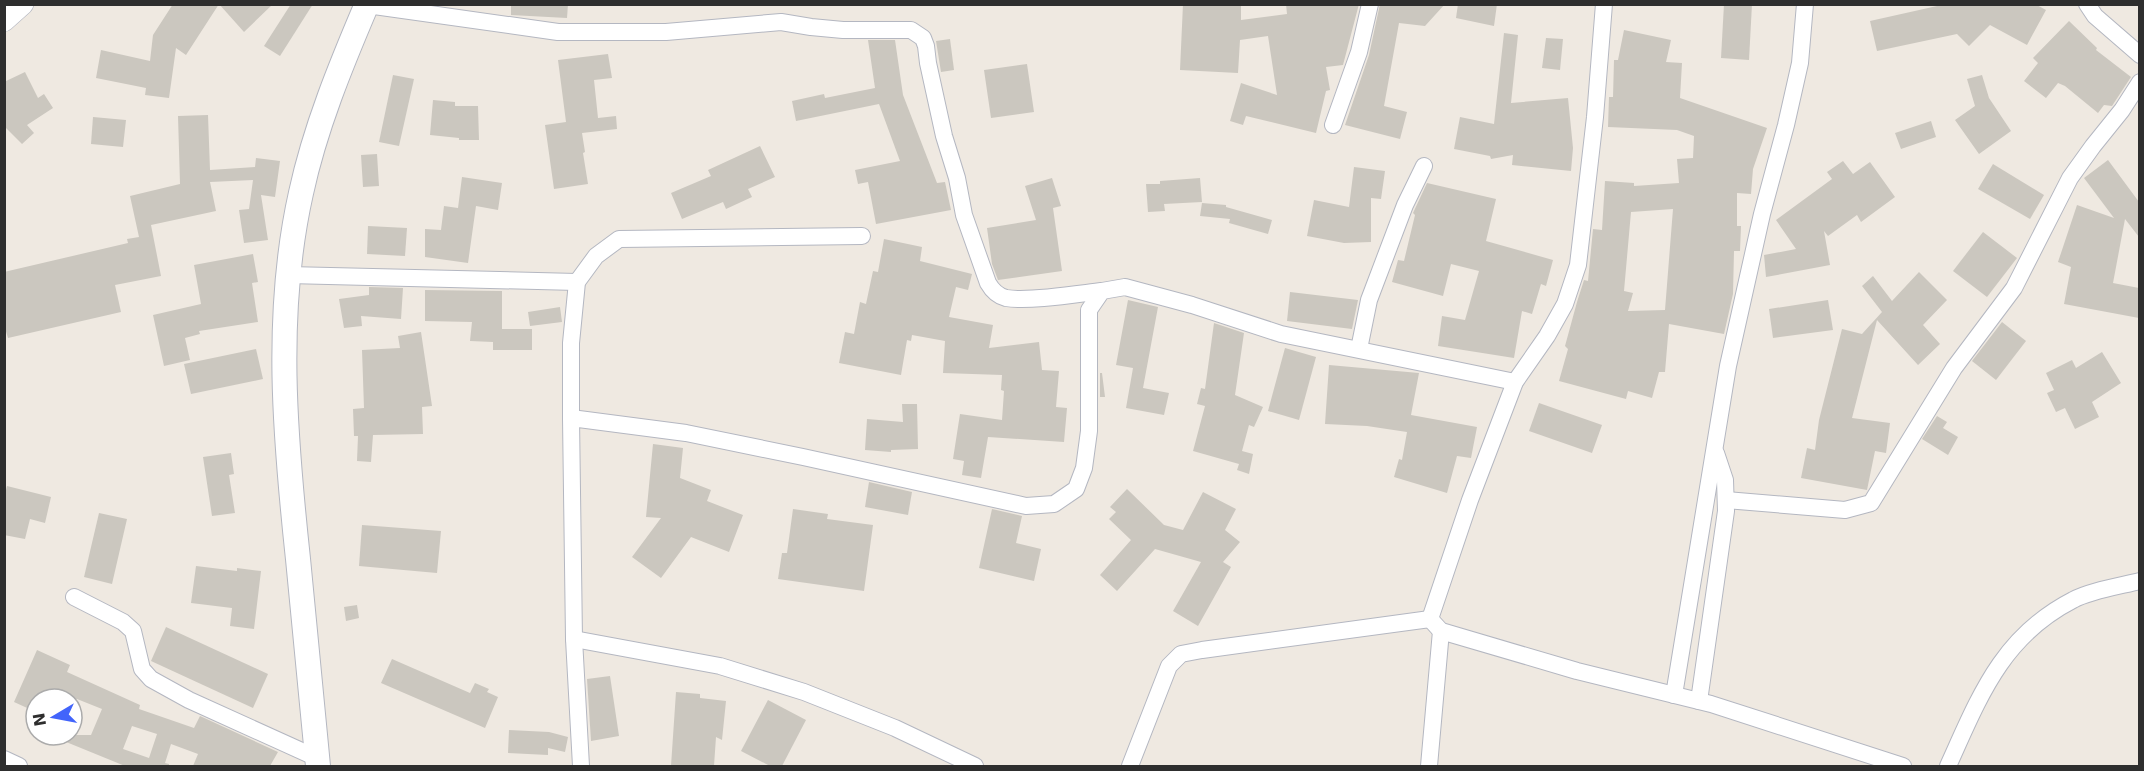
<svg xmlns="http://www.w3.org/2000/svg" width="2144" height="771" font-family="'DejaVu Sans',sans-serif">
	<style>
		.building { fill: #cbc7bf; fill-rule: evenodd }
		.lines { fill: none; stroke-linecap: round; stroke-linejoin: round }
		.minor-casing { stroke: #b4b7c1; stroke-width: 18 }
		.tertiary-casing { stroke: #b4b7c1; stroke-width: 22 }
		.secondary-casing { stroke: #b4b7c1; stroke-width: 26 }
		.minor { stroke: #fff; stroke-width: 16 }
		.tertiary { stroke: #fff; stroke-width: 21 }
		.secondary { stroke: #fff; stroke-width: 24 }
	</style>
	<rect width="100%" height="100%" fill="#efe9e1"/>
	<g class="building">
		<path d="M173,4H219L186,55L176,48L169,98L145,95L146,88L96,78L101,50L150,61L153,35Z"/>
		<path d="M219,4H273L244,32Z"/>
		<path d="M291,4H313L280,56L264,46Z"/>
		<path d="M511,4H568L567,18L511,15Z"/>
		<path d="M1183,4H1241V20L1287,14L1286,4H1359L1343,65L1326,67L1330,90L1326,91L1316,133L1246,116L1243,125L1230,121L1241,83L1277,95L1268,36L1240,40L1238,73L1180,70Z"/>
		<path d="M1380,4H1445L1425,26L1399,23L1384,106L1407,112L1400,139L1345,125L1369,55Z"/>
		<path d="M1458,4H1497L1494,26L1456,18Z"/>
		<path d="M1724,4H1752L1749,60L1721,58Z"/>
		<path d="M1946,4H2035L2046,10L2027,45L1990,25L1969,46L1957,34L1877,51L1870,21Z"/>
		<path d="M2069,21L2097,48L2096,50L2131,77L2112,106L2104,105L2098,113L2065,86L2058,83L2046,98L2024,81L2038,63L2033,58Z"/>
		<path d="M1624,30L1671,40L1666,62L1682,63L1680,98L1767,128L1753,169L1751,194L1737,193V226H1741L1740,251H1734L1733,294L1724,334L1669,324L1665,372H1659L1652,398L1628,391L1626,399L1559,381L1568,349L1565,346L1577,302L1584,280L1588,281L1593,229L1602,230L1605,181L1634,183V186L1679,183L1677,159L1693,158L1694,136L1677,130L1608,127L1609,97H1613L1614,60H1618ZM1673,209L1665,310L1628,311L1633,293L1624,291L1631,212Z"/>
		<path d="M1504,33L1518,35L1511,103L1568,98L1573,148L1571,171L1512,165L1513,155L1491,159L1490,156L1454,149L1460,117L1494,124Z"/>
		<path d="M1546,38L1563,39L1560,70L1542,68Z"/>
		<path d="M950,39L954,70L941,72L936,41Z"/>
		<path d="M868,40H895L903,95L937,183L945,182L951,210L876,224L868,182L858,184L855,170L900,161L879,104L796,121L792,101L824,94L825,98L875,88Z"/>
		<path d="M608,54L612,78L594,80L598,118L616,116L617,129L582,133L585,152L583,153L588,184L554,189L545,125L566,122L558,60Z"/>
		<path d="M1027,64L1034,112L991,118L984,70Z"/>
		<path d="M25,72L38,98L44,94L53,108L27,125L34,133L22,144L4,126V82Z"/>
		<path d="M393,75L414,79L399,146L379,142Z"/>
		<path d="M1982,75L1989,98L2011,131L1979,154L1955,120L1975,106L1967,79Z"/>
		<path d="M433,100L455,102V106H478L479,140H459V138L430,135Z"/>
		<path d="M208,115L210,170L255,167L256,158L280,161L275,197L261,195L268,240L244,243L239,210L249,209L253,180L210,182L216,211L151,225L161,276L115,285L121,312L8,338L4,325V272L128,243L127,239L139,237L130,196L180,184L178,116Z"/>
		<path d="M93,117L126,120L123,147L91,144Z"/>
		<path d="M1931,121L1936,137L1901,149L1895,133Z"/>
		<path d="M760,146L775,177L748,189L752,197L726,209L723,202L682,219L671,193L711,176L708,170Z"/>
		<path d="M377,154L379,186L363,187L361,155Z"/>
		<path d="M2108,160L2139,202V237L2125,219L2113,283L2139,288V318L2064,304L2071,267L2058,262L2077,205L2114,218L2084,178Z"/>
		<path d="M1843,161L1853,174L1870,162L1895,197L1861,222L1857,215L1828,236L1824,231L1830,265L1766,277L1764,255L1796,249L1776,220L1832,179L1827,172Z"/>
		<path d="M1993,164L2044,195L2030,219L1978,189Z"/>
		<path d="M1354,167L1385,171L1381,199L1371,198V242L1344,243L1307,236L1314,200L1349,207Z"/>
		<path d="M462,177L502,183L498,210L476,206L468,263L425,257V229L441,230L444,206L458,208Z"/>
		<path d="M1052,178L1061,206L1053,208L1062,271L998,280L992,264L987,228L1036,220L1025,186Z"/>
		<path d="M1200,178L1202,202L1164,204L1165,211L1148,212L1146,184H1160V181Z"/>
		<path d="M1427,183L1496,199L1486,241L1553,260L1546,286L1541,284L1532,314L1522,311L1514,358L1438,346L1442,316L1465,320L1479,271L1451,264L1443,296L1392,282L1398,260L1404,261L1415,215L1413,213Z"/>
		<path d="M1202,203L1226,205V207L1272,220L1268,234L1229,223L1230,219L1200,216Z"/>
		<path d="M368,226L407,228L405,256L367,254Z"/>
		<path d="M1983,232L2017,258L1987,297L1953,271Z"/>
		<path d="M884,239L922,247L920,261L972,274L968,290L956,287L949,317L993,325L989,348L1039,342L1042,370L1059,371L1056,407L1067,408L1064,442L988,437L981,478L962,475L964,461L953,459L960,414L1002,420L1004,391L1001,390L1002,375L943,373L945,341L912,335L911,341L907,340L901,375L839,363L845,332L854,334L860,302L866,304L873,271L878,272Z"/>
		<path d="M253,254L258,282L252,283L258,322L199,331L200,334L185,338L190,360L164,366L153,315L201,304L194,265Z"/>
		<path d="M1919,272L1947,300L1923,325L1940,344L1918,365L1877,320L1852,418L1890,423L1886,453L1875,451L1867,490L1801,478L1807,448L1815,450L1819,420L1842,329L1862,334L1882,312L1862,286L1873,276L1892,301Z"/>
		<path d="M369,287L403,288L401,319L361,316L362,326L344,328L339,299L369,295Z"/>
		<path d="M425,290L502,291V329H532V350H493V342L470,341L472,322L425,321Z"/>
		<path d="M1290,292L1358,300L1352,329L1287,321Z"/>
		<path d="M1128,300L1158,307L1143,388L1169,393L1164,415L1126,408L1133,368L1116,365Z"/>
		<path d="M1828,300L1833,330L1773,338L1769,309Z"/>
		<path d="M560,307L562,322L530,326L528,312Z"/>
		<path d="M2002,322L2026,341L1996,380L1972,361Z"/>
		<path d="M1214,323L1244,333L1235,395L1263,407L1254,427L1249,425L1242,451L1253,454L1249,474L1237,470L1239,464L1193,451L1205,406L1197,404L1201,388L1205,389Z"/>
		<path d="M421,332L432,406L422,407L423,434L373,435L371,462L357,461L358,436H354L353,409L364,408L362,350L400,348L398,336Z"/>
		<path d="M1285,348L1316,357L1299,420L1268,411Z"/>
		<path d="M256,349L263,379L191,394L184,364Z"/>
		<path d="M2102,352L2121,383L2092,402L2099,417L2075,429L2065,408L2056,412L2047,393L2054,390L2046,373L2072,360L2076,368Z"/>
		<path d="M1329,365L1419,373L1411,415L1477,427L1471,458L1457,456L1447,493L1394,477L1399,459L1402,460L1407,432L1367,426L1325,424Z"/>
		<path d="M1100,373H1102L1105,397H1100Z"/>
		<path d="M1539,403L1602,425L1592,453L1529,431Z"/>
		<path d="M902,404H917L918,449L891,450V452L865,450L867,419L903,422Z"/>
		<path d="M1937,416L1947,422L1943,428L1958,437L1948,455L1922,439Z"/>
		<path d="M653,444L683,448L680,478L711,490L707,501L743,515L729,552L691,537L661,578L632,557L661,518L646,517Z"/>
		<path d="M231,453L234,474L229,475L235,513L212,516L203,457Z"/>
		<path d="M869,482L912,492L908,515L865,507Z"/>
		<path d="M7,486L51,497L45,523L30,519L25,539L4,535V498Z"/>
		<path d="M1127,489L1164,525L1183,530L1203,492L1236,509L1225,530L1240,542L1223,562L1231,567L1198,626L1173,611L1201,562L1155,549L1117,591L1100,575L1131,540L1109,519L1116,512L1110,507Z"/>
		<path d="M793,509L828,514L827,519L873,525L864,591L778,579L782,553H787Z"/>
		<path d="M992,509L1022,516L1016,543L1041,549L1034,581L979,568Z"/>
		<path d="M99,513L127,519L112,584L84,577Z"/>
		<path d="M362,525L441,531L437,573L359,566Z"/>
		<path d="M196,566L237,571V568L261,571L254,629L230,626L232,608L191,603Z"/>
		<path d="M357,605L359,618L346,621L344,607Z"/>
		<path d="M166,627L268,674L253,708L151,661Z"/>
		<path d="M37,650L70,665L67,672L140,705L139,709L194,728L200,716L278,752L270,766H193L198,754L171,744L165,763L169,764V766H125L49,735H91L102,709L77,699H36V712L14,702ZM132,726L157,734L149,758L123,749Z"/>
		<path d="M392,659L470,693L475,683L489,689L487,692L498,697L485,728L381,683Z"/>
		<path d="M610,676L619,736L591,741L587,679Z"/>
		<path d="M676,692L700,694V698L726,701L722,740L716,737L714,766H671Z"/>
		<path d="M768,700L806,720L782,766H770L741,751Z"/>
		<path d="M509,730L549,732L568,737L565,752L548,748V755L508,753Z"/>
	</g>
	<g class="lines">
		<defs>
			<g id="minor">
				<path d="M1604,4L1595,117L1578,265L1565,304L1547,336L1515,382L1470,500L1430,619L1441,631L1577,671L1711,704L1903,766"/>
				<path d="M2087,4L2095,16L2140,55"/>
				<path d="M367,5L558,32H666L781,22L811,27L843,30H911L923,38L926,46L928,63L944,136L957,178L964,215L988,283C992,290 998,296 1006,298C1029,302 1077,294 1102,291"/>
				<path d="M1333,125L1359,52L1370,4"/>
				<path d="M288,275L577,282"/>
				<path d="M1359,349L1369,300L1405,205L1424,166"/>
				<path d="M571,418V343L577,282L596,256L619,239L862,236"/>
				<path d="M1726,500L1845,510L1871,503L1954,368L2014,288L2070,178L2093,146L2122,110L2140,82"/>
				<path d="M74,597L123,622L133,631L142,669L151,679L189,700L317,758"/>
				<path d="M574,639L720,666L804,692L895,728L975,766"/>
				<path d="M1674,695L1728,366L1762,214L1786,125L1800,63L1805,4"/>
				<path d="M1699,701L1726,511L1725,480L1716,453"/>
				<path d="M4,759L19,766"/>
				<path d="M581,766L574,639L571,418L686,433L803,457L1026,506L1054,504L1076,489L1084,468L1089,431V310L1102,291L1125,287L1192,305L1281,334L1515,382"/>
				<path d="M1130,766L1169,666L1181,654L1202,650L1430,619"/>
				<path d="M1429,766L1441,631"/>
				<path d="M1948,766C1979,698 2001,637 2073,600C2089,591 2120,586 2140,581"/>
			</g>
			<path id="tertiary" d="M4,21L23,4"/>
			<path id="secondary" d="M318,766C311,697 305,628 298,559C285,438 274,313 301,193C315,128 341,65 367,4"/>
		</defs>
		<use href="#minor" class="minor-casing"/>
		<use href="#tertiary" class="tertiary-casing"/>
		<use href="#secondary" class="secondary-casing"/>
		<use href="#minor" class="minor"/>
		<use href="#tertiary" class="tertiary"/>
		<use href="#secondary" class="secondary"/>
	</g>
	<rect width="2144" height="771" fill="none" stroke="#2e2e2e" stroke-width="12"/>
	<g transform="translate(54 717) rotate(260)"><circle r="28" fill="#ffffff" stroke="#ababab" stroke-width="1.5"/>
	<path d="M0-4.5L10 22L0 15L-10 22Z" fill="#4264fb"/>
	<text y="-9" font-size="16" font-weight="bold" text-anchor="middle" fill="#2e2e2e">N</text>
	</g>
</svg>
